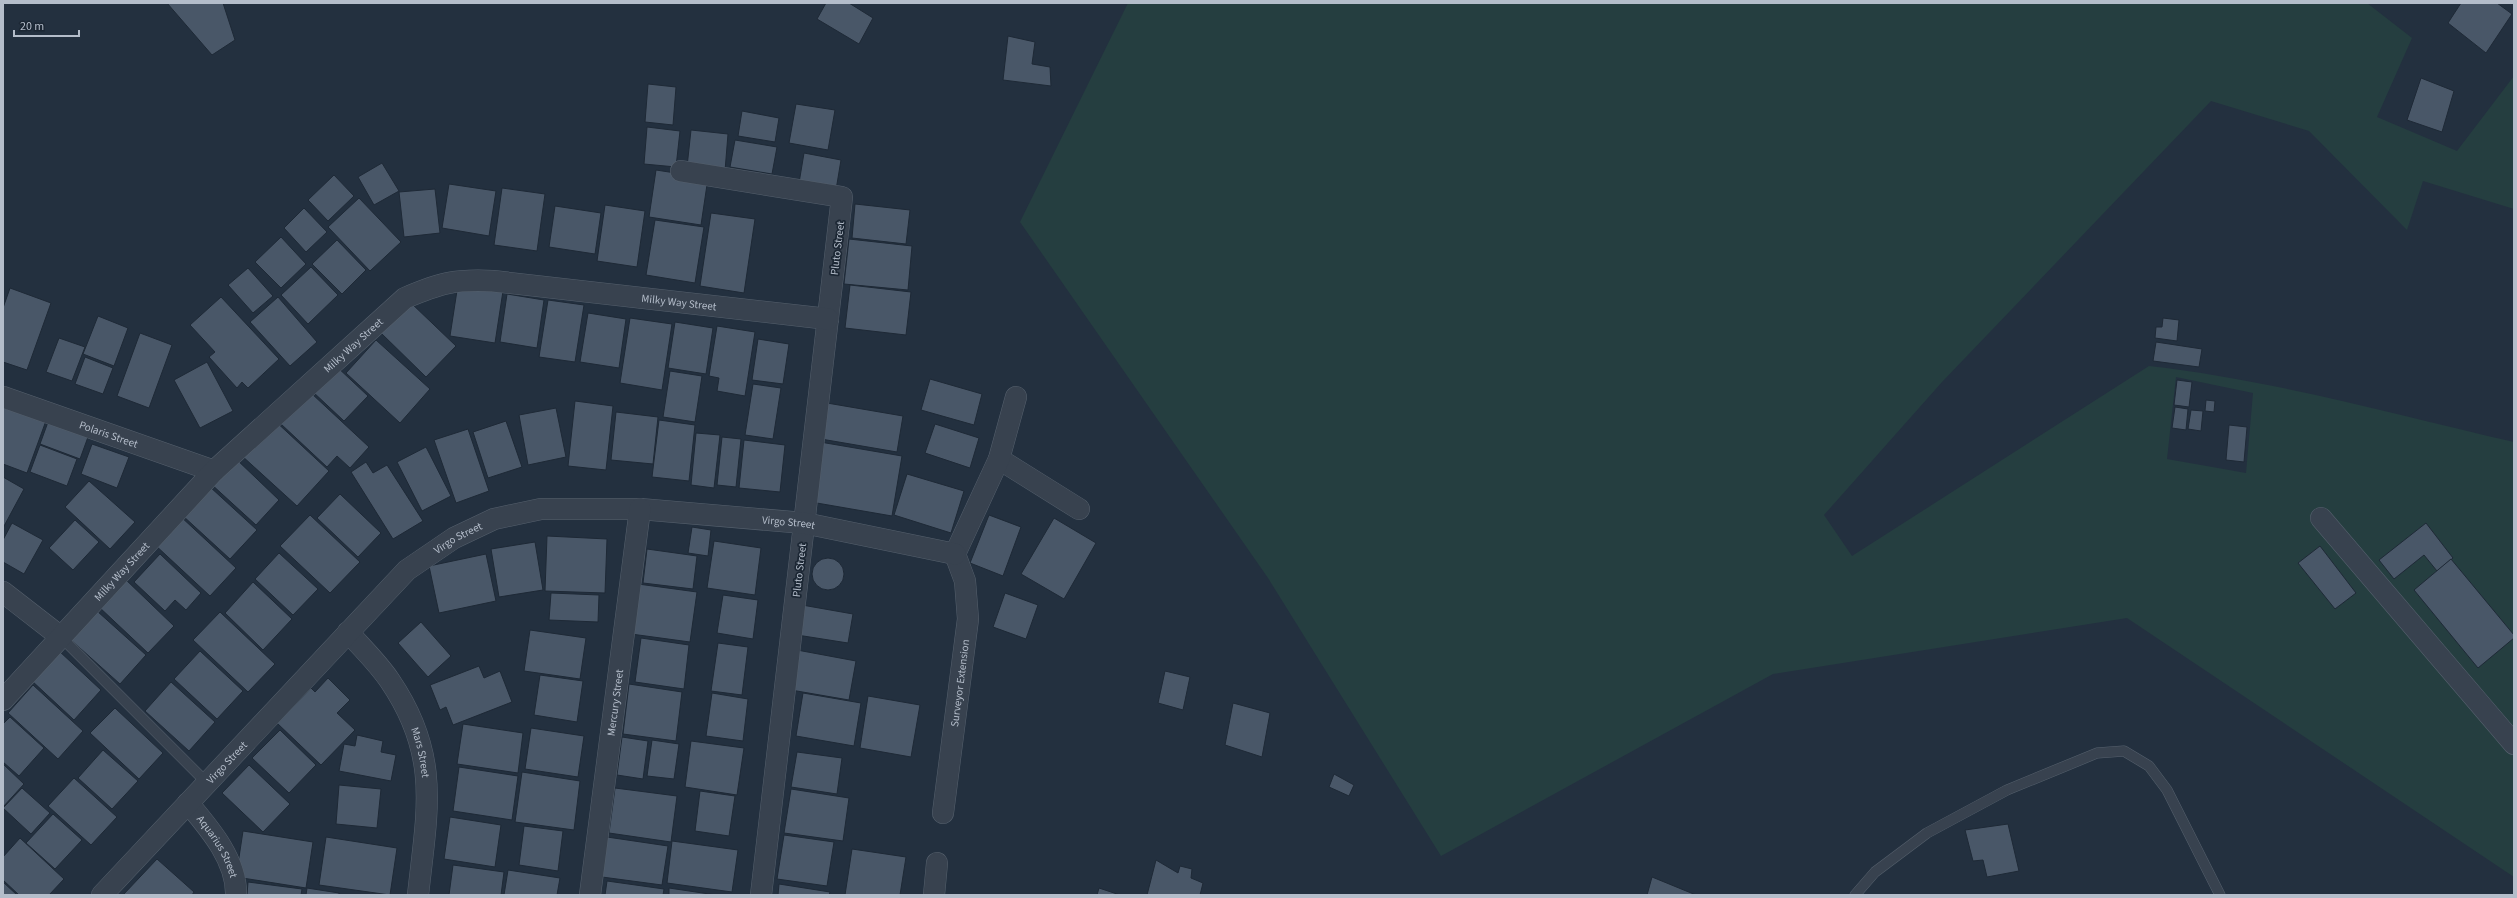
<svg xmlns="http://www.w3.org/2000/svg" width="2517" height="898" font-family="'Source Sans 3',sans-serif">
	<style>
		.green { fill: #253e40; fill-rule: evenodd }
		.building { fill: #495768; stroke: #1e2936 }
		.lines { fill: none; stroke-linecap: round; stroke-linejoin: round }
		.service-casing { stroke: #55606d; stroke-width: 11 }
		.minor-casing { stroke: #55606d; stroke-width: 22 }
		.service { stroke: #38424f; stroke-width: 10 }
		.minor { stroke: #38424f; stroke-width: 21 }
		.labels { text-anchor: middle; stroke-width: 3.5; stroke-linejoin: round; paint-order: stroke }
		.street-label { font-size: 11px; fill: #b4bdca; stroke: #1c2734 }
	</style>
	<rect width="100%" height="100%" fill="#23303f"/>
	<path class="green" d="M1128,3H2367L2412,38L2377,117L2457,151L2514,76V209L2423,181L2407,230L2309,131L2211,101L1942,382L1824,515L1852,556L2149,366C2272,380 2393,414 2514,442V877L2127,618L1773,674L1441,856L1268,578L1020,222ZM2176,377L2253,393L2246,473L2167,459Z"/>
	<g class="building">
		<path d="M167,3H223L235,40L212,55Z"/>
		<path d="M826,3H849L873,18L859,44L817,19Z"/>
		<path d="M2461,3H2497L2512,14L2486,53L2448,23Z"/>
		<path d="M1008,36L1035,42L1032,64L1050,67L1051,86L1003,80Z"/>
		<path d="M2421,78L2454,91L2442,132L2407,120Z"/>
		<path d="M648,84L676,87L673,125L645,122Z"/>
		<path d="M796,104L835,110L828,150L789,143Z"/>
		<path d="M742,111L779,118L775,142L738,136Z"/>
		<path d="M647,127L680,131L676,167L644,164Z"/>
		<path d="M691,130L728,134L725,171L687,167Z"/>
		<path d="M735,140L777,147L772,174L730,167Z"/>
		<path d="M804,153L841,160L834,202L797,195Z"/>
		<path d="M382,163L399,191L374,205L358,177Z"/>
		<path d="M656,170L708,178L701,225L649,217Z"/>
		<path d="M334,175L354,196L328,221L308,200Z"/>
		<path d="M449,184L496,191L489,236L442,228Z"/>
		<path d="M502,188L545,194L537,251L494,245Z"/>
		<path d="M435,189L440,233L404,237L399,192Z"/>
		<path d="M359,198L401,242L370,271L328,227Z"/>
		<path d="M855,204L910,210L906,244L852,238Z"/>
		<path d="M605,205L645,211L637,267L597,261Z"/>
		<path d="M555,206L601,213L595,254L549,247Z"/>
		<path d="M304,208L327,232L306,252L284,228Z"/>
		<path d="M711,213L755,219L744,293L700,286Z"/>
		<path d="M655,220L704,227L695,283L646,275Z"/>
		<path d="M281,237L306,264L281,288L255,262Z"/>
		<path d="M849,239L912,246L908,290L844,284Z"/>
		<path d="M337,240L366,270L342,294L312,264Z"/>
		<path d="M311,267L338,295L308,324L281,295Z"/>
		<path d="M248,268L273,296L253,313L228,285Z"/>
		<path d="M458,284L503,291L495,343L450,336Z"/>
		<path d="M850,285L911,292L906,335L845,328Z"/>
		<path d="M10,288L51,303L27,370L3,362V308Z"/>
		<path d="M507,294L544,300L537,348L500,342Z"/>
		<path d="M221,297L279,359L248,388L242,382L237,388L209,357L215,352L190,325Z"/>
		<path d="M278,297L317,342L290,366L250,322Z"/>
		<path d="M548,300L584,305L575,362L539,357Z"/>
		<path d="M410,302L456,346L426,377L381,333Z"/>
		<path d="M588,313L626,319L619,368L580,362Z"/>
		<path d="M98,316L128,328L114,366L83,354Z"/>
		<path d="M630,318L672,324L662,390L620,383Z"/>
		<path d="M2163,318L2179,320L2177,341L2155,338L2156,327H2162Z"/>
		<path d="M675,322L713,328L706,374L668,368Z"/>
		<path d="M717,326L755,332L745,396L717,391L719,378L709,376Z"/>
		<path d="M140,333L172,345L149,408L117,396Z"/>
		<path d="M59,338L85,347L72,381L46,372Z"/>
		<path d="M758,339L789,344L783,384L752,380Z"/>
		<path d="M376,340L430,389L400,423L346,373Z"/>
		<path d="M2156,342L2202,349L2199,367L2153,361Z"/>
		<path d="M85,357L113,368L103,394L75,384Z"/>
		<path d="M207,362L233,411L200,428L174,380Z"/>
		<path d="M335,365L368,396L344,421L312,391Z"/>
		<path d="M670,371L702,376L695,422L663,417Z"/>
		<path d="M930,379L982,394L974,425L921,410Z"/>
		<path d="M2177,380L2192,382L2189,407L2174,405Z"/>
		<path d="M753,384L781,388L773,439L745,435Z"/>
		<path d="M311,393L369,447L350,468L337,456L327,467L281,424Z"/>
		<path d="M2206,400L2215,401L2214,412L2205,411Z"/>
		<path d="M575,401L613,406L606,470L568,466Z"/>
		<path d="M827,403L903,416L897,452L821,439Z"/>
		<path d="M2175,407L2188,409L2186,430L2172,428Z"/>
		<path d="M3,408L47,418L27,473L3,464Z"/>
		<path d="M556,408L566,457L528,465L519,415Z"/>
		<path d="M2191,410L2203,411L2201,431L2188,429Z"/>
		<path d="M616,412L658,417L653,464L611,460Z"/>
		<path d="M273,419L329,471L297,506L241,455Z"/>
		<path d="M659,420L695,425L689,481L652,477Z"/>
		<path d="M506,421L522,467L488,478L473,432Z"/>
		<path d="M48,422L88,437L80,459L40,444Z"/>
		<path d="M935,424L979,438L970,468L925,453Z"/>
		<path d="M2229,425L2247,427L2244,462L2226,460Z"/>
		<path d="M468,429L489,491L456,503L434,440Z"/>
		<path d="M696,433L720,435L714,488L691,485Z"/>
		<path d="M722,437L741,439L736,487L717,485Z"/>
		<path d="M744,440L785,445L780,492L739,488Z"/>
		<path d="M820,442L902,456L892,516L811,502Z"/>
		<path d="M92,444L129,457L117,488L81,474Z"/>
		<path d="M40,445L77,459L67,486L30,472Z"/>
		<path d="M426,447L451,496L422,511L397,462Z"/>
		<path d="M234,457L279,500L256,525L210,483Z"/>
		<path d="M366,462L373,473L387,465L423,521L393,539L351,472Z"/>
		<path d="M907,474L964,491L951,533L894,515Z"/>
		<path d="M3,477L24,489L3,528Z"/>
		<path d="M89,481L135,522L110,549L65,507Z"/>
		<path d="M209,486L257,530L230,559L182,515Z"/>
		<path d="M340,494L381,533L358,557L317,518Z"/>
		<path d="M179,515L236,568L210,596L153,543Z"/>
		<path d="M310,515L360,562L330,593L280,546Z"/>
		<path d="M989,515L1021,527L1003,576L970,563Z"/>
		<path d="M1054,518L1096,543L1064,599L1021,574Z"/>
		<path d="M75,520L99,542L73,570L49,548Z"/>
		<path d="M12,523L43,540L24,574L3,562V540Z"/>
		<path d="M2426,523L2453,558L2437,571L2424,555L2394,579L2379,560Z"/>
		<path d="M692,527L711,530L708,556L688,553Z"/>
		<path d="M547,536L607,539L605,593L545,591Z"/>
		<path d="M714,541L761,548L755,595L707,588Z"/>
		<path d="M535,542L543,590L499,597L491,549Z"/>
		<path d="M2320,546L2356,593L2335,609L2298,563Z"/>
		<path d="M647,549L697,556L693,589L643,583Z"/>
		<path d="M279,553L318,589L293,615L255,579Z"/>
		<path d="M160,554L201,593L186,610L175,600L165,611L134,582Z"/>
		<path d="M486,554L496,601L439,613L429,566Z"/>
		<circle cx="828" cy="574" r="16"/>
		<path d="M2451,559L2514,635V638L2478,668L2414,590Z"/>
		<path d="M124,578L174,626L148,653L98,606Z"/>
		<path d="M253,582L292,619L263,650L225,613Z"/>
		<path d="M638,584L697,592L690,642L631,634Z"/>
		<path d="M551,593L599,595L598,622L549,620Z"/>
		<path d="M1005,593L1038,605L1026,639L993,627Z"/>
		<path d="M723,595L758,600L753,639L717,633Z"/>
		<path d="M802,605L853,614L848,643L797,635Z"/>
		<path d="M97,611L146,655L120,684L71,640Z"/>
		<path d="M220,612L275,664L248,692L193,640Z"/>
		<path d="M421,622L451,656L428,677L398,643Z"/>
		<path d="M530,630L586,638L580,679L524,671Z"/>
		<path d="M641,638L689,645L684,689L635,682Z"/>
		<path d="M718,643L748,647L742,695L711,691Z"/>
		<path d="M58,650L101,690L74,720L31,680Z"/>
		<path d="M797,650L856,661L849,700L791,690Z"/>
		<path d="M200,651L243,691L217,719L174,679Z"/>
		<path d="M479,666L484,678L500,671L512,702L453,725L446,707L440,710L430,685Z"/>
		<path d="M1165,671L1190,677L1183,710L1158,703Z"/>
		<path d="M540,675L583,681L577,722L534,715Z"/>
		<path d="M328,678L350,700L337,713L355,730L321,765L277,723L311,688L315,692Z"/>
		<path d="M171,682L215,722L189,751L145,711Z"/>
		<path d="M629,684L682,692L676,741L623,734Z"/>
		<path d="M33,685L83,731L58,759L8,713Z"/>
		<path d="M712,693L748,699L743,741L706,736Z"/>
		<path d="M803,693L861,703L854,746L796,736Z"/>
		<path d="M868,696L920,705L911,757L860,748Z"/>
		<path d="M1233,703L1270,713L1262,757L1225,745Z"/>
		<path d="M115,708L163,753L139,779L90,733Z"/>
		<path d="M10,717L44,748L19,776L3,762V724Z"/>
		<path d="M463,724L523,733L518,773L457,764Z"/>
		<path d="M531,728L584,736L578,777L525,769Z"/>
		<path d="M280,730L316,765L289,793L252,758Z"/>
		<path d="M357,735L383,741L381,752L396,755L391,781L339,771L344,744L355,746Z"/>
		<path d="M622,737L648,741L643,779L617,775Z"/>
		<path d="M652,740L679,744L674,779L647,776Z"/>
		<path d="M691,741L744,748L737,795L685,787Z"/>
		<path d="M103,750L138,781L112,809L78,778Z"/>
		<path d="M797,752L842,758L837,794L791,787Z"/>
		<path d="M3,764L24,784L3,807Z"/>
		<path d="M249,765L290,804L263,832L222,793Z"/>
		<path d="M459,767L518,776L512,820L453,811Z"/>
		<path d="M522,772L580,781L574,830L515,822Z"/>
		<path d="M1334,774L1354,785L1349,796L1329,787Z"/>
		<path d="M74,778L117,817L91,845L48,806Z"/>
		<path d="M339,785L381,789L377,828L336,824Z"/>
		<path d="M22,788L50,813L31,834L3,808Z"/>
		<path d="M615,788L677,796L671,842L609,833Z"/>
		<path d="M791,789L849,798L843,841L784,833Z"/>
		<path d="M700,791L735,796L729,836L695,831Z"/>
		<path d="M53,814L82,840L55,869L26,843Z"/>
		<path d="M450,817L501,825L495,867L444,859Z"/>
		<path d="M2008,824L2019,871L1987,877L1983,860L1973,861L1965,830Z"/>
		<path d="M524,826L563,831L558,871L519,865Z"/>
		<path d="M243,831L313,842L306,888L236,877Z"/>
		<path d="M784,835L834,842L827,886L777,879Z"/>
		<path d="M326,837L397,848L390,895L319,885Z"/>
		<path d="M607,837L668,846L662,885L602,877Z"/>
		<path d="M20,838L64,879L49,895H19L3,880V857Z"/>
		<path d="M672,841L738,850L732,892L667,883Z"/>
		<path d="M852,849L906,857L900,895H845Z"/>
		<path d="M157,859L194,892L192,895H123Z"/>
		<path d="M1156,860L1178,873L1180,866L1192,869L1191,878L1203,883L1200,895H1147Z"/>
		<path d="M453,865L504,872L501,895H449Z"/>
		<path d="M508,870L560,878L557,895H504Z"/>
		<path d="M1652,877L1696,895H1647Z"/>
		<path d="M607,881L664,889L663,895H605Z"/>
		<path d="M3,882L17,895H3Z"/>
		<path d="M248,882L302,889L301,895H247Z"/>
		<path d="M779,884L830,892L829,895H778Z"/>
		<path d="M307,888L339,893V895H306Z"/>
		<path d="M669,888L716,895H669Z"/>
		<path d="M1099,888L1120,895H1097Z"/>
	</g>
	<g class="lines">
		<defs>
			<g id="service">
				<path d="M61,637L206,782"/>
				<path d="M1855,895L1875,872L1927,833L2007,790L2097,753L2124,751L2149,766L2167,790L2220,895"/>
			</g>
			<g id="minor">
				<path d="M681,171L842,197L761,895"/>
				<path id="s1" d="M3,397L214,471"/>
				<path d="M999,459L1079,509"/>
				<path d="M2321,518L2514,744"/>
				<path d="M955,554L999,459L1016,397"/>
				<path d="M3,592L61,637"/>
				<path id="s2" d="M348,632C362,648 378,663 390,681C441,756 427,811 418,895"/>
				<path id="s3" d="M3,700L214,471L405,298C440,283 455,279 493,281L828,319"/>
				<path id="s4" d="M188,803C209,828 237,860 236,895"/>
				<path id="s5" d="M943,813L968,619L965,581L955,554"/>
				<path id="s6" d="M102,895L407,570L454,538L494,519L541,509H640L804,523L955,554"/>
				<path id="s7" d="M590,895L640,509"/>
				<path d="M934,895L937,863"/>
			</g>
		</defs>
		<use href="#service" class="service-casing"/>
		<use href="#minor" class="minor-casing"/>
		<use href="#service" class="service"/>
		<use href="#minor" class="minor"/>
	</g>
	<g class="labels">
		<g class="street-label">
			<text transform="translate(837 248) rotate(-83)" y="4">Pluto Street</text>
			<text dy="4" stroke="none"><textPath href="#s3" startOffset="847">Milky Way Street</textPath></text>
			<text dy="4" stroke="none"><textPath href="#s3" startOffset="499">Milky Way Street</textPath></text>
			<text dy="4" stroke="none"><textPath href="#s1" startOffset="112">Polaris Street</textPath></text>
			<text dy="4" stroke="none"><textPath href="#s6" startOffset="843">Virgo Street</textPath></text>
			<text dy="4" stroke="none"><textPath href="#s6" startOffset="506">Virgo Street</textPath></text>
			<text transform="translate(799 570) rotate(-83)" y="4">Pluto Street</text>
			<text dy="4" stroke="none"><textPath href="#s3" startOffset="175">Milky Way Street</textPath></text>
			<text dy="4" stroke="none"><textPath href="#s5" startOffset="131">Surveyor Extension</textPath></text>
			<text dy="4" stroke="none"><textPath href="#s7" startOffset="194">Mercury Street</textPath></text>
			<text dy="4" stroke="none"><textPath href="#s2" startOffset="143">Mars Street</textPath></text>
			<text dy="4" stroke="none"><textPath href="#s6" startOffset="182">Virgo Street</textPath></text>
			<text dy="4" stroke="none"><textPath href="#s4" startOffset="53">Aquarius Street</textPath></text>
		</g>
	</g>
	<rect width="2517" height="898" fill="none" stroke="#b4bdca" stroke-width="8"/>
	<path d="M14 30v6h65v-6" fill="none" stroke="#b4bdca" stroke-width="2"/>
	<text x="20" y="30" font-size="12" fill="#b4bdca" stroke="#1c2734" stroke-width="3" paint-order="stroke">20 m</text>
</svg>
